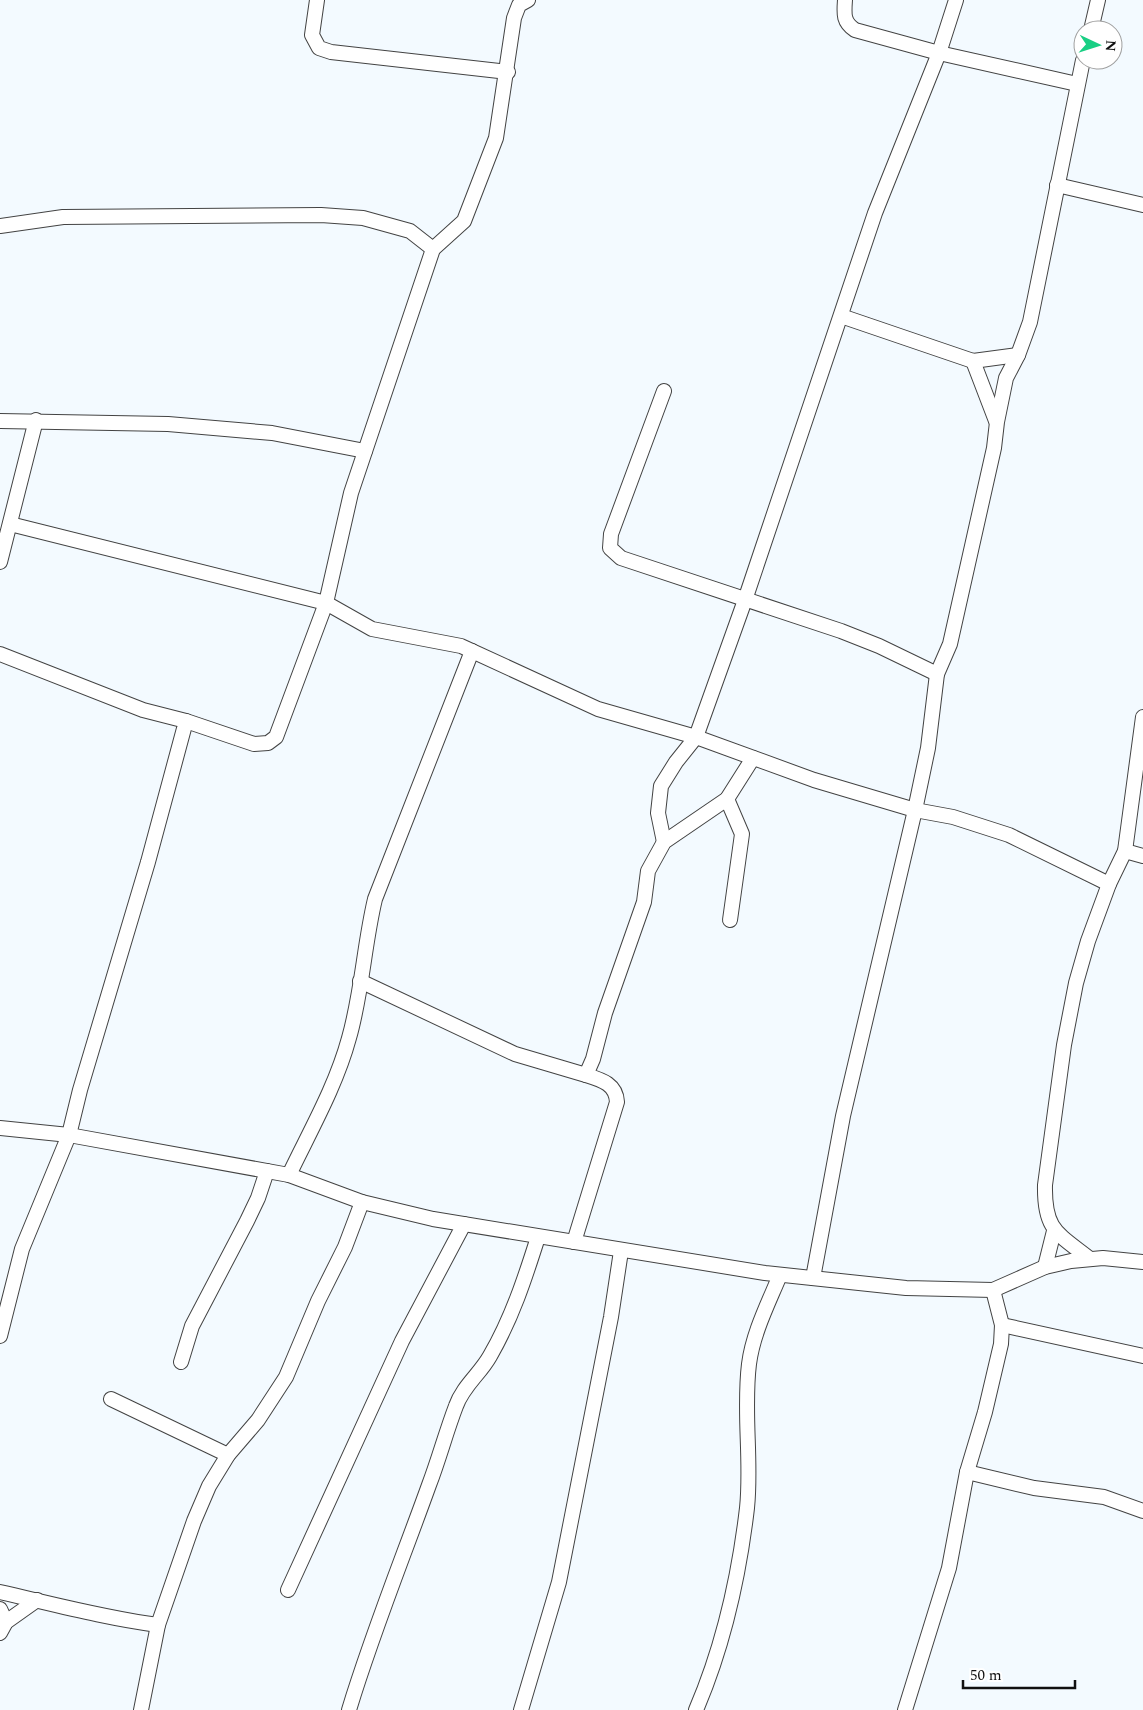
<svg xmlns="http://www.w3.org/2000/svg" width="1143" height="1710" font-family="Spectral,serif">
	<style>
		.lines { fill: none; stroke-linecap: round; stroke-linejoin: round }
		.minor-casing { stroke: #434343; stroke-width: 16 }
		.minor { stroke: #fff; stroke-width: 14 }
	</style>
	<rect width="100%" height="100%" fill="#f3faff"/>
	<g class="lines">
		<defs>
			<g id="minor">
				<path d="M317,0L312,35L319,48L331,52L508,72"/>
				<path d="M845,0C844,14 843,22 855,30L939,53L1077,84"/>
				<path d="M1091,30L1098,0"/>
				<path d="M1057,185L1143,205"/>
				<path d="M0,226L63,217L321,215L363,218L410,231L433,249"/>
				<path d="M841,316L973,361L1018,355"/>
				<path d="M973,361L996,421"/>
				<path d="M664,391L611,534L610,548L621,558L841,631L879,646L937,674"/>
				<path d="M0,421L168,424L272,433L365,451"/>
				<path d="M10,524L326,603L372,629L461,646L598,709L696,737L814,780L915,810L953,817L1009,835L1109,884"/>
				<path d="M0,562L36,420"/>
				<path d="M0,654L143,710L186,721L148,862L80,1090L69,1135L22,1249L0,1336"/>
				<path d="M186,721L254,744L268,743L276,737L326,603L351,493L433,249L464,221L496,138L514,18L519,5L528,0"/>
				<path d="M727,799L742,834L730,920"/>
				<path d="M664,842L658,813L661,786L676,762L696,737L745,600L875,213L939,53L956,0"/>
				<path d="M1125,851L1143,856"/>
				<path d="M360,981L515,1054L586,1075"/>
				<path d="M0,1128L69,1135L289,1175L362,1202L433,1219L765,1273L906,1288L993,1290L1045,1267L1071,1261L1103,1258L1143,1262"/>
				<path d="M289,1175C310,1131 336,1086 349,1038C362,993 364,945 375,899L472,651"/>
				<path d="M574,1242L617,1102C616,1084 602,1080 586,1075L593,1059L605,1013L644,902L648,871L664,842L727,799L753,758"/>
				<path d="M1090,1259C1057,1233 1044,1230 1045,1185L1064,1045L1076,983L1088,941L1109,884L1125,851L1143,717"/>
				<path d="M1045,1267L1054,1231"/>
				<path d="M813,1278L843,1116L915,810L928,748L937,674L950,644L994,448L997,422L1006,378L1018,355L1030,322L1083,60"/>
				<path d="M1002,1325L1143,1356"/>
				<path d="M181,1362L192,1326L247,1221L258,1198L267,1171"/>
				<path d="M111,1399L228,1455"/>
				<path d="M967,1472L1034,1488L1104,1497L1143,1511"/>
				<path d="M288,1590L402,1341L464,1224"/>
				<path d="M0,1592C53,1604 105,1618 158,1625"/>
				<path d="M0,1609L6,1622"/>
				<path d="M0,1633L6,1622L37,1600"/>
				<path d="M141,1710L158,1625L194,1521L209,1486L228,1455L258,1420L286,1377L318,1301L345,1247L362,1202"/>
				<path d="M349,1710C372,1634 402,1560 429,1485C439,1459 446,1432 456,1406C463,1386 480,1374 490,1356C512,1318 525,1278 538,1237"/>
				<path d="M521,1710L559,1582L611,1317L621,1251"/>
				<path d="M696,1710C723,1647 739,1576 747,1508C752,1461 743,1412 749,1364C753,1333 768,1304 780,1275"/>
				<path d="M905,1710L949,1568L967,1472L985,1412L1001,1344L1002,1325L993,1290"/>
			</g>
		</defs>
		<use href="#minor" class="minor-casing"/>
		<use href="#minor" class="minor"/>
	</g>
	<g transform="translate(1098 45) rotate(94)"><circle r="24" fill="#ffffff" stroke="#9f9f9f"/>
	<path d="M0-4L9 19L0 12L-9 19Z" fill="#19cf84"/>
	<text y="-8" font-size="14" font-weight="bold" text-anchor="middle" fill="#101010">N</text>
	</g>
	<path d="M963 1680v8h112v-8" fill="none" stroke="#101010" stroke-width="2.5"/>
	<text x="970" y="1680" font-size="15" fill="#101010" stroke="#ffffff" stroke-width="4" paint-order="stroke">50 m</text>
</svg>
